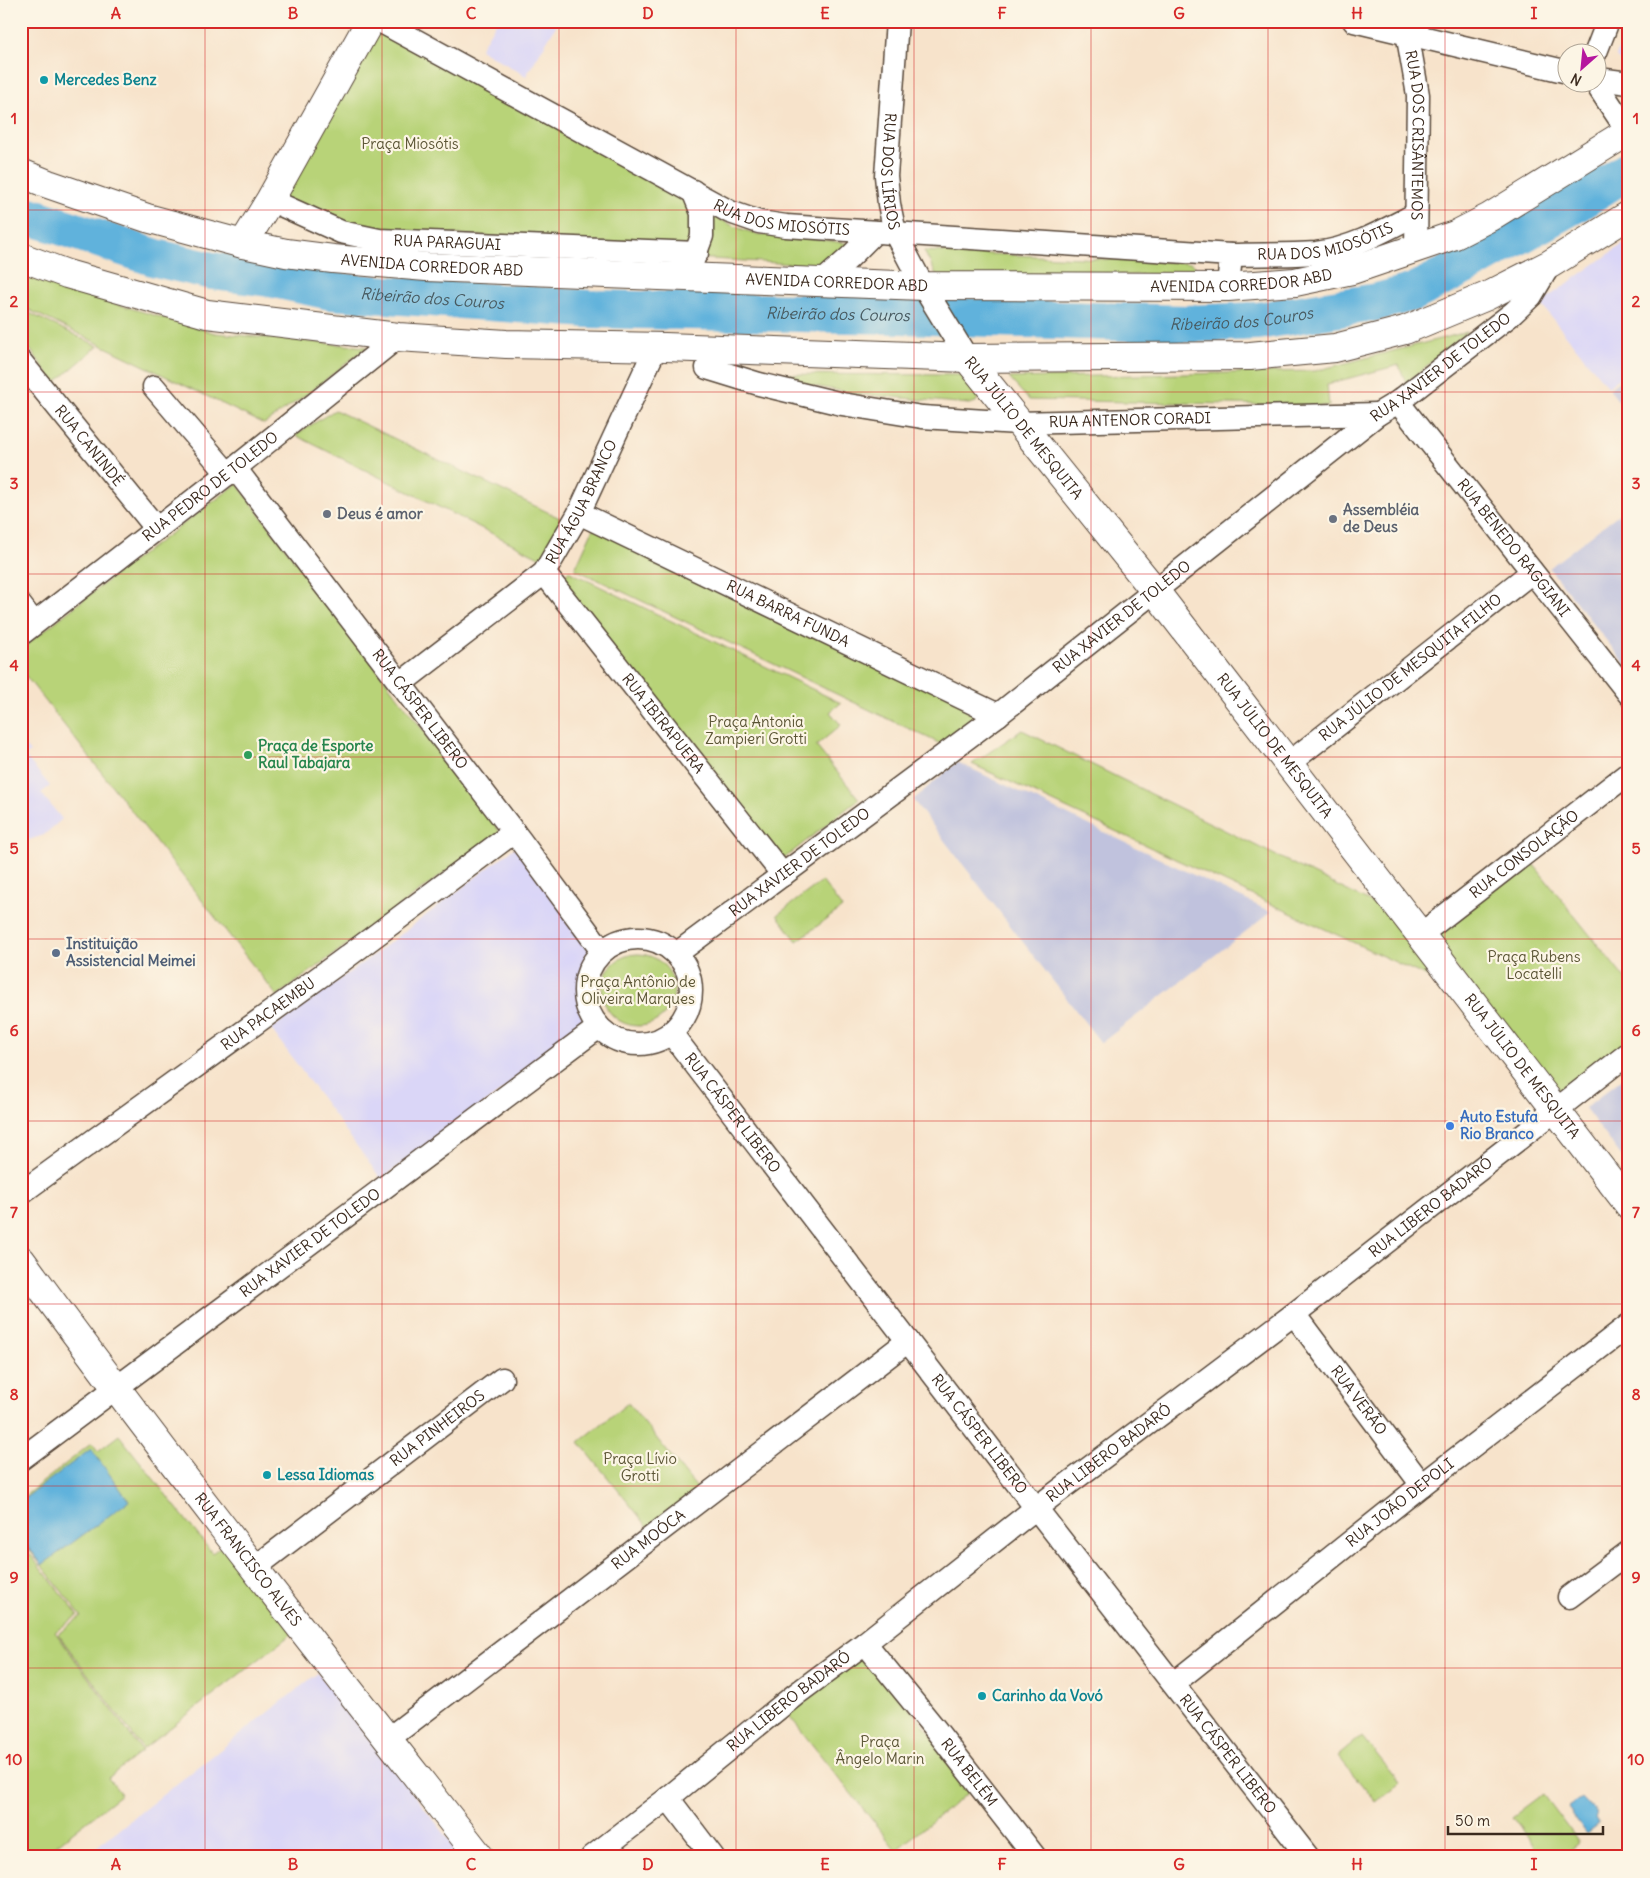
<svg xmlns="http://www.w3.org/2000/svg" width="1650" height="1878" font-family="Delius,sans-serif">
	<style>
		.built { fill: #dad6f7 }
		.industrial { fill: #c0c2dd }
		.green { fill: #b8d378; stroke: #7a7e4b }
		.water { fill: #61b2dc; stroke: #4e6e7d }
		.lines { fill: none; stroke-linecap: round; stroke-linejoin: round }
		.river { stroke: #61b2dc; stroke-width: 38 }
		.street-casing { stroke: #574638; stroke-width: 25 }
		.secondary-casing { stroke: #574638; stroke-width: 30 }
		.highway-casing { stroke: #574638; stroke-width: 30 }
		.street { stroke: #fff; stroke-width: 22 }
		.secondary { stroke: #fff; stroke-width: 28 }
		.highway { stroke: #fff; stroke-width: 28 }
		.grid { fill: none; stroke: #d62828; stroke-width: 1; stroke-opacity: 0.55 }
		.culture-dot { fill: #0f9aa8; stroke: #fcf5e5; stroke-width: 2 }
		.worship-dot { fill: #6b7280; stroke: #fcf5e5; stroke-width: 2 }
		.leisure-dot { fill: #2e9e5b; stroke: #fcf5e5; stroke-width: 2 }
		.service-dot { fill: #5c6f8a; stroke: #fcf5e5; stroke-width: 2 }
		.shop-dot { fill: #3f7fe0; stroke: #fcf5e5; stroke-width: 2 }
		.labels { text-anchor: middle; stroke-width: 4.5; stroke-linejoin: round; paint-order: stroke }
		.culture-label { font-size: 15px; font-weight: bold; fill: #0d838f; stroke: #fcf5e5; text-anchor: start }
		.street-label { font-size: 15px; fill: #3b2a1e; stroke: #fcf5e5 }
		.park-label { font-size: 15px; fill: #5a5434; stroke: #fcf5e5 }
		.worship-label { font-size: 15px; font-weight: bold; fill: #5b616d; stroke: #fcf5e5; text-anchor: start }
		.leisure-label { font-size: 15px; font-weight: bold; fill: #27864d; stroke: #fcf5e5; text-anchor: start }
		.service-label { font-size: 15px; font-weight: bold; fill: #4e5e75; stroke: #fcf5e5; text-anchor: start }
		.shop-label { font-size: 15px; font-weight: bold; fill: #366cbe; stroke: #fcf5e5; text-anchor: start }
		.water-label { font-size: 16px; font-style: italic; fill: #485a60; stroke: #fcf5e5 }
		.neatline { fill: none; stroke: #d62828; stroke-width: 2 }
		.grid-label { font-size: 16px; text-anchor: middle; font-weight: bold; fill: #d62828 }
	</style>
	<rect width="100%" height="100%" fill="#fcf5e5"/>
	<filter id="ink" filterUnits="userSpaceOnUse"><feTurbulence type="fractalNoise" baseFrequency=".02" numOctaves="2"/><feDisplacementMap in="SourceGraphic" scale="10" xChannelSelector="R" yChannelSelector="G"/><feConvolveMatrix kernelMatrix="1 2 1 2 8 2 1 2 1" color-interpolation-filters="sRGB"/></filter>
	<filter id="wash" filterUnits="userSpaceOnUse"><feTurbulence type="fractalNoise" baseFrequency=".0096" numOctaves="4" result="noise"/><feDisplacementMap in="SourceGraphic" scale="20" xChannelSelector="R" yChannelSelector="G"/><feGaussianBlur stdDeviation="1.12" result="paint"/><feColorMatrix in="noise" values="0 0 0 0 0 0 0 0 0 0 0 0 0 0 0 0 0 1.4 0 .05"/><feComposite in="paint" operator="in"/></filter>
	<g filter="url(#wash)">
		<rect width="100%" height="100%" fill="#f7e3cb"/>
		<g class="built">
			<path d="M497,21H552L557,24L526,76L480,49Z"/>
			<path d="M1628,21H1629V71L1616,57Z"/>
			<path d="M1629,240V370L1608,387L1540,303Z"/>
			<path d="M21,742L30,752L25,756L50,786L41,793L62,819L44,835L23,842L21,839Z"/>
			<path d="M518,845L594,951L586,961L581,974L579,986L580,1010L589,1027L381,1179L271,1029L387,945Z"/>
			<path d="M318,1673L463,1857H88L86,1855Z"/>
		</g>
		<g class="industrial">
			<path d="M1629,373V414L1609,389Z"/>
			<path d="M1629,506V669L1549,568Z"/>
			<path d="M957,762L1271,912L1101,1043L913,800Z"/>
			<path d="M1628,1074H1629V1166L1585,1108Z"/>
		</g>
		<g class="green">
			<path d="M374,25L689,194L697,215L693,248L381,230L343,225L276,198Z"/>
			<path d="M701,206L717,218L736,227L756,234L818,239L851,244L827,266L696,258Z"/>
			<path d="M924,251L1192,263L1196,268L1195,274L938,278Z"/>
			<path d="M21,276L215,333L367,347L310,392L264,424L21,306Z"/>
			<path d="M21,309L98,346L55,383L21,337Z"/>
			<path d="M1467,332L1406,383L1399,365L1327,384L1329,406L1029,400L1009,378L1315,371Z"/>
			<path d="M746,374L965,375L982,389L976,402L969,404L858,394Z"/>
			<path d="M335,410L562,519L543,559L295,435Z"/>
			<path d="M237,484L500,832L277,996L21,670V649L116,574Z"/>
			<path d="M594,527L986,710L943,745L575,569Z"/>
			<path d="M568,571L841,703L830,712L841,725L816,746L859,799L781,861L561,587Z"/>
			<path d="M1022,730L1384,909L1438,982L972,764Z"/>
			<path d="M1530,860L1629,984V1041L1558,1097L1432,937Z"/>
			<path d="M822,881L842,908L797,941L777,915Z"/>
			<circle cx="638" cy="990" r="36"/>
			<path d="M628,1403L701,1493L652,1532L579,1442Z"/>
			<path d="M119,1435L212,1553L229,1541L298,1629L143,1749L58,1634L81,1616L21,1539V1499L92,1443L98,1451Z"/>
			<path d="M21,1543L78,1615L55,1632L142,1751L108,1778L121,1794L41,1857H21Z"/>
			<path d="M864,1651L974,1788L896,1850L787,1713Z"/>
			<path d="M1362,1736L1400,1783L1376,1802L1338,1756Z"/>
			<path d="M1543,1794L1579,1842L1560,1857H1542L1512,1817Z"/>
		</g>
		<g class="water">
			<path d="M91,1449L129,1501L42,1565L21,1537V1501Z"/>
			<path d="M1581,1799C1587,1806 1601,1806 1595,1819L1599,1825L1587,1834L1568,1808Z"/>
		</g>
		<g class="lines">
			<path class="river" id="s1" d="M21,213L156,258L212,271L269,278L330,291L589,309L900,315L1186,324L1258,321L1377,302L1414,292L1476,260L1577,203L1629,170"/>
		</g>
	</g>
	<g filter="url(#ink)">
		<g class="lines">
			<defs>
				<g id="street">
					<path id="s2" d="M380,21L730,212L759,222L786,226L1231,255L1228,287"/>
					<path id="s3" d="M897,21L886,176L889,204L895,233L923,286L967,358"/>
					<path d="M1354,21L1568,72"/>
					<path id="s4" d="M1405,21L1418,95L1416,250"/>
					<path d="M1596,52L1608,21"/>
					<path d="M1598,79L1629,83"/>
					<path d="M1595,82L1629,133"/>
					<path id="s5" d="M270,200L341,232L379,240L697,253"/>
					<path id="s6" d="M1231,255C1259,254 1288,255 1316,253C1352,249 1385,230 1416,214"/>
					<path d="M691,266L702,236V213L693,191"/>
					<path d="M821,283L849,258L875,232"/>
					<path id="s7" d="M21,362L157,529"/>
					<path id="s8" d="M707,368L759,384L842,404L922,417L1018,423L1378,414"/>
					<path d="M154,387L228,474"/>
					<path id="s9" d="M1398,402L1629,694"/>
					<path id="s10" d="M235,468L520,840L602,951"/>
					<path id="s11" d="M579,513L998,715"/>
					<path id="s12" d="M544,573L783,875"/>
					<path d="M21,606L34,623"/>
					<path id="s13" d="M21,634L235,468L398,337"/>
					<path id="s14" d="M401,683L544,573L579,513L656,347"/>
					<path id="s15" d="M1288,764L1532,572"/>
					<path id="s16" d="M1420,935L1629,773"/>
					<circle cx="638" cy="991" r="53"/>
					<path id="s17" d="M676,954L998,715L1378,414L1398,402L1513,313L1531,296L1550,264"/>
					<path id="s18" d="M671,1033L1036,1508L1308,1857"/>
					<path id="s19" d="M21,1193L340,962L514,832"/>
					<path id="s20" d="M1294,1314L1422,1485"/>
					<path id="s21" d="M21,1459L599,1027"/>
					<path id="s22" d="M253,1569L502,1379"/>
					<path d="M1569,1597L1629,1552"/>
					<path id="s23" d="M865,1643L936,1730L1035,1857"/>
					<path id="s24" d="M1174,1683L1422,1485L1629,1325"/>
					<path id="s25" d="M388,1739L908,1341"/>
					<path d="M668,1798L713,1857"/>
					<path id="s26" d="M592,1857L668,1798L795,1695L865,1643L1036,1508L1294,1314L1629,1053"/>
				</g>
				<g id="secondary">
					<path d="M243,244L270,200L370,21"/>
					<path id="s27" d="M967,358L1155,591L1629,1205"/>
					<path id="s28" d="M21,1260C170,1463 325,1659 480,1857"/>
				</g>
				<g id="highway">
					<path id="s29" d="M21,173L48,184L147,218L243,244L286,253L333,259L426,267L923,286L1228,287L1295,282L1352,270L1455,235L1490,217L1629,131"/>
					<path d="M21,257L67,274L207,314L398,337L506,344L665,347L967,358L1250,356L1335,348L1405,330L1487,296L1550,264L1629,215"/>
				</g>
			</defs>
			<use href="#street" class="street-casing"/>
			<use href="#secondary" class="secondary-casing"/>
			<use href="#highway" class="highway-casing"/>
			<use href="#street" class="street"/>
			<use href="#secondary" class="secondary"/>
			<use href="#highway" class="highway"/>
		</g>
	</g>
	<path class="grid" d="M205,21V1857M382,21V1857M559,21V1857M736,21V1857M914,21V1857M1091,21V1857M1268,21V1857M1445,21V1857M21,210H1629M21,392H1629M21,574H1629M21,757H1629M21,939H1629M21,1121H1629M21,1304H1629M21,1486H1629M21,1668H1629"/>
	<g class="culture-dot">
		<circle cx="44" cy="80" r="5"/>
		<circle cx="267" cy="1475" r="5"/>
		<circle cx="982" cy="1696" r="5"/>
	</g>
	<g class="worship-dot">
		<circle cx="327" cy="514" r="5"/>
		<circle cx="1333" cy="519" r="5"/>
	</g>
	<circle class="leisure-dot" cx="248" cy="755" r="5"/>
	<circle class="service-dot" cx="56" cy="953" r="5"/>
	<circle class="shop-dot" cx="1450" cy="1126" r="5"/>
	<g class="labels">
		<g class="culture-label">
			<text x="54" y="85">Mercedes Benz</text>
			<text x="277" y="1480">Lessa Idiomas</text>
			<text x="992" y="1701">Carinho da Vovó</text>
		</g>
		<g class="street-label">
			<text dy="5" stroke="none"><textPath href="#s4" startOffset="115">RUA DOS CRISÂNTEMOS</textPath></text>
			<text dy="5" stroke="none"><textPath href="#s3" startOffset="151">RUA DOS LÍRIOS</textPath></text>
			<text dy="5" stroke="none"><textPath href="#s2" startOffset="451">RUA DOS MIOSÓTIS</textPath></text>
			<text dy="5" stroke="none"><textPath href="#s6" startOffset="96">RUA DOS MIOSÓTIS</textPath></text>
			<text dy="5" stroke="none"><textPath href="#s5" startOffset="185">RUA PARAGUAI</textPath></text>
			<text dy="5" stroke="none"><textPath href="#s29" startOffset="424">AVENIDA CORREDOR ABD</textPath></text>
			<text dy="5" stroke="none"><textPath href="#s29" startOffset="1234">AVENIDA CORREDOR ABD</textPath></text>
			<text dy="5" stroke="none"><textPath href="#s29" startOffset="829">AVENIDA CORREDOR ABD</textPath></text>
			<text dy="5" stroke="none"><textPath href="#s17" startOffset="964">RUA XAVIER DE TOLEDO</textPath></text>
			<text dy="5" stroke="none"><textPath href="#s8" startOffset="429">RUA ANTENOR CORADI</textPath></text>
			<text dy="5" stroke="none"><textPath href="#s27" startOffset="90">RUA JÚLIO DE MESQUITA</textPath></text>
			<text dy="5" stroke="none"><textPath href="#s7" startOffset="108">RUA CANINDÉ</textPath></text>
			<text dy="5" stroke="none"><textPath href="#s13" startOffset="240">RUA PEDRO DE TOLEDO</textPath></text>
			<text dy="5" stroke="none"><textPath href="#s14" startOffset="261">RUA ÁGUA BRANCO</textPath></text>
			<text dy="5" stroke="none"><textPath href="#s9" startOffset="186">RUA BENEDO RAGGIANI</textPath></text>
			<text dy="5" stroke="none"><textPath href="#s11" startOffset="232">RUA BARRA FUNDA</textPath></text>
			<text dy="5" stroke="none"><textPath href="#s17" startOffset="559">RUA XAVIER DE TOLEDO</textPath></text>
			<text dy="5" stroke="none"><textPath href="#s15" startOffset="156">RUA JÚLIO DE MESQUITA FILHO</textPath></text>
			<text dy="5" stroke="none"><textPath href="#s10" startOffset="304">RUA CÁSPER LIBERO</textPath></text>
			<text dy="5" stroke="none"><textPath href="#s12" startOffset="192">RUA IBIRAPUERA</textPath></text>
			<text dy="5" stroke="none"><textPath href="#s27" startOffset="495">RUA JÚLIO DE MESQUITA</textPath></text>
			<text dy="5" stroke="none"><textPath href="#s16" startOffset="132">RUA CONSOLAÇÃO</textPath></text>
			<text dy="5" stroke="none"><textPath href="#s17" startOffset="154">RUA XAVIER DE TOLEDO</textPath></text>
			<text dy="5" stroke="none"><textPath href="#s19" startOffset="305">RUA PACAEMBU</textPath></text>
			<text dy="5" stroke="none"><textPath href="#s27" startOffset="900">RUA JÚLIO DE MESQUITA</textPath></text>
			<text dy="5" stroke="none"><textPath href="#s18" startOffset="101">RUA CÁSPER LIBERO</textPath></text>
			<text dy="5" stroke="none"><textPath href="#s26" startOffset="1061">RUA LIBERO BADARÓ</textPath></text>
			<text dy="5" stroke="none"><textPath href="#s21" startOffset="361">RUA XAVIER DE TOLEDO</textPath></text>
			<text dy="5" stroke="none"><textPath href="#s20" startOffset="108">RUA VERÃO</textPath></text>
			<text dy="5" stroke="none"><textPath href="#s22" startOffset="232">RUA PINHEIROS</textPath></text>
			<text dy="5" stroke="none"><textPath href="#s18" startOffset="506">RUA CÁSPER LIBERO</textPath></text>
			<text dy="5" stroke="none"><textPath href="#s26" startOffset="656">RUA LIBERO BADARÓ</textPath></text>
			<text dy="5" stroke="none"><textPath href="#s24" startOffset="289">RUA JOÃO DEPOLI</textPath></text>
			<text dy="5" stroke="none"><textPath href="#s25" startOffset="328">RUA MOÓCA</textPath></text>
			<text dy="5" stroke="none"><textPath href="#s28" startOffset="376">RUA FRANCISCO ALVES</textPath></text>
			<text dy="5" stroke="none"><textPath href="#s26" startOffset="251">RUA LIBERO BADARÓ</textPath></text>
			<text dy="5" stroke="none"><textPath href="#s18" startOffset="911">RUA CÁSPER LIBERO</textPath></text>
			<text dy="5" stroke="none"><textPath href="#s23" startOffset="166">RUA BELÉM</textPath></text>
		</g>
		<g class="park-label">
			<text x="410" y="149">Praça Miosótis</text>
			<text x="756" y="727">Praça Antonia<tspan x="756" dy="17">Zampieri Grotti</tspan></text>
			<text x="1534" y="962">Praça Rubens<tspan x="1534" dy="17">Locatelli</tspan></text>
			<text x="638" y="987">Praça Antônio de<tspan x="638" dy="17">Oliveira Marques</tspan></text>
			<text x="640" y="1464">Praça Lívio<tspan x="640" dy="17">Grotti</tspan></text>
			<text x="880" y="1747">Praça<tspan x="880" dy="17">Ângelo Marin</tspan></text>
		</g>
		<g class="worship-label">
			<text x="1343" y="515">Assembléia<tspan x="1343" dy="17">de Deus</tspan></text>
			<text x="337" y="519">Deus é amor</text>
		</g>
		<g class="leisure-label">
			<text x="258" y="751">Praça de Esporte<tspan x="258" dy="17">Raul Tabajara</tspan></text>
		</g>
		<g class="service-label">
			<text x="66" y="949">Instituição<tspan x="66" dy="17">Assistencial Meimei</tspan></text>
		</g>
		<g class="shop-label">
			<text x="1460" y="1122">Auto Estufa<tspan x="1460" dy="17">Rio Branco</tspan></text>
		</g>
		<g class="water-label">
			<text dy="6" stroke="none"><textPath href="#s1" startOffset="422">Ribeirão dos Couros</textPath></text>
			<text dy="6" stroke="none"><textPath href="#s1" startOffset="828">Ribeirão dos Couros</textPath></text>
			<text dy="6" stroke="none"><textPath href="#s1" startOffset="1232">Ribeirão dos Couros</textPath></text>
		</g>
	</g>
	<rect width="1650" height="1878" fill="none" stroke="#fcf5e5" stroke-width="55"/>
	<g transform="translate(1582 68) rotate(207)"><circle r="24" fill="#fcf5e5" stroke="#afa495"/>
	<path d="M0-4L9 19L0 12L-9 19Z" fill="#b5179e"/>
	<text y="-8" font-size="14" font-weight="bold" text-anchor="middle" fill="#3b2a1e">N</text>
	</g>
	<path d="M1448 1826v8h155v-8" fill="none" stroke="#3b2a1e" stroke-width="2.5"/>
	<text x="1455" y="1826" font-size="15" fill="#3b2a1e" stroke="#fcf5e5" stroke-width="4" paint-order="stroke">50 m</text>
	<rect x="28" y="28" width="1594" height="1822" class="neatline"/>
	<g class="grid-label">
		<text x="116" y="19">A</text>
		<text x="293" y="19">B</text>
		<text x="471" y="19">C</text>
		<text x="648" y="19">D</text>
		<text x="825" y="19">E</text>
		<text x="1002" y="19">F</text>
		<text x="1179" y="19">G</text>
		<text x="1357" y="19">H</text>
		<text x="1534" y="19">I</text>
		<text x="14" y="124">1</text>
		<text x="1636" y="124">1</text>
		<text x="14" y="307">2</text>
		<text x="1636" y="307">2</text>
		<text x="14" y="489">3</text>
		<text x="1636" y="489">3</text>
		<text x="14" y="671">4</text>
		<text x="1636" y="671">4</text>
		<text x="14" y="854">5</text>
		<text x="1636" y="854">5</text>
		<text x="14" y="1036">6</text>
		<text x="1636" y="1036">6</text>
		<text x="14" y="1218">7</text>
		<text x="1636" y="1218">7</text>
		<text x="14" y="1400">8</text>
		<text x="1636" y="1400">8</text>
		<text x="14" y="1583">9</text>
		<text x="1636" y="1583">9</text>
		<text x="14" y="1765">10</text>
		<text x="1636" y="1765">10</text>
		<text x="116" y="1870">A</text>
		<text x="293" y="1870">B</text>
		<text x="471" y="1870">C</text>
		<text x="648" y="1870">D</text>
		<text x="825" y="1870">E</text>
		<text x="1002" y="1870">F</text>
		<text x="1179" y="1870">G</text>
		<text x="1357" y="1870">H</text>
		<text x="1534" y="1870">I</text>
	</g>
</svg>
